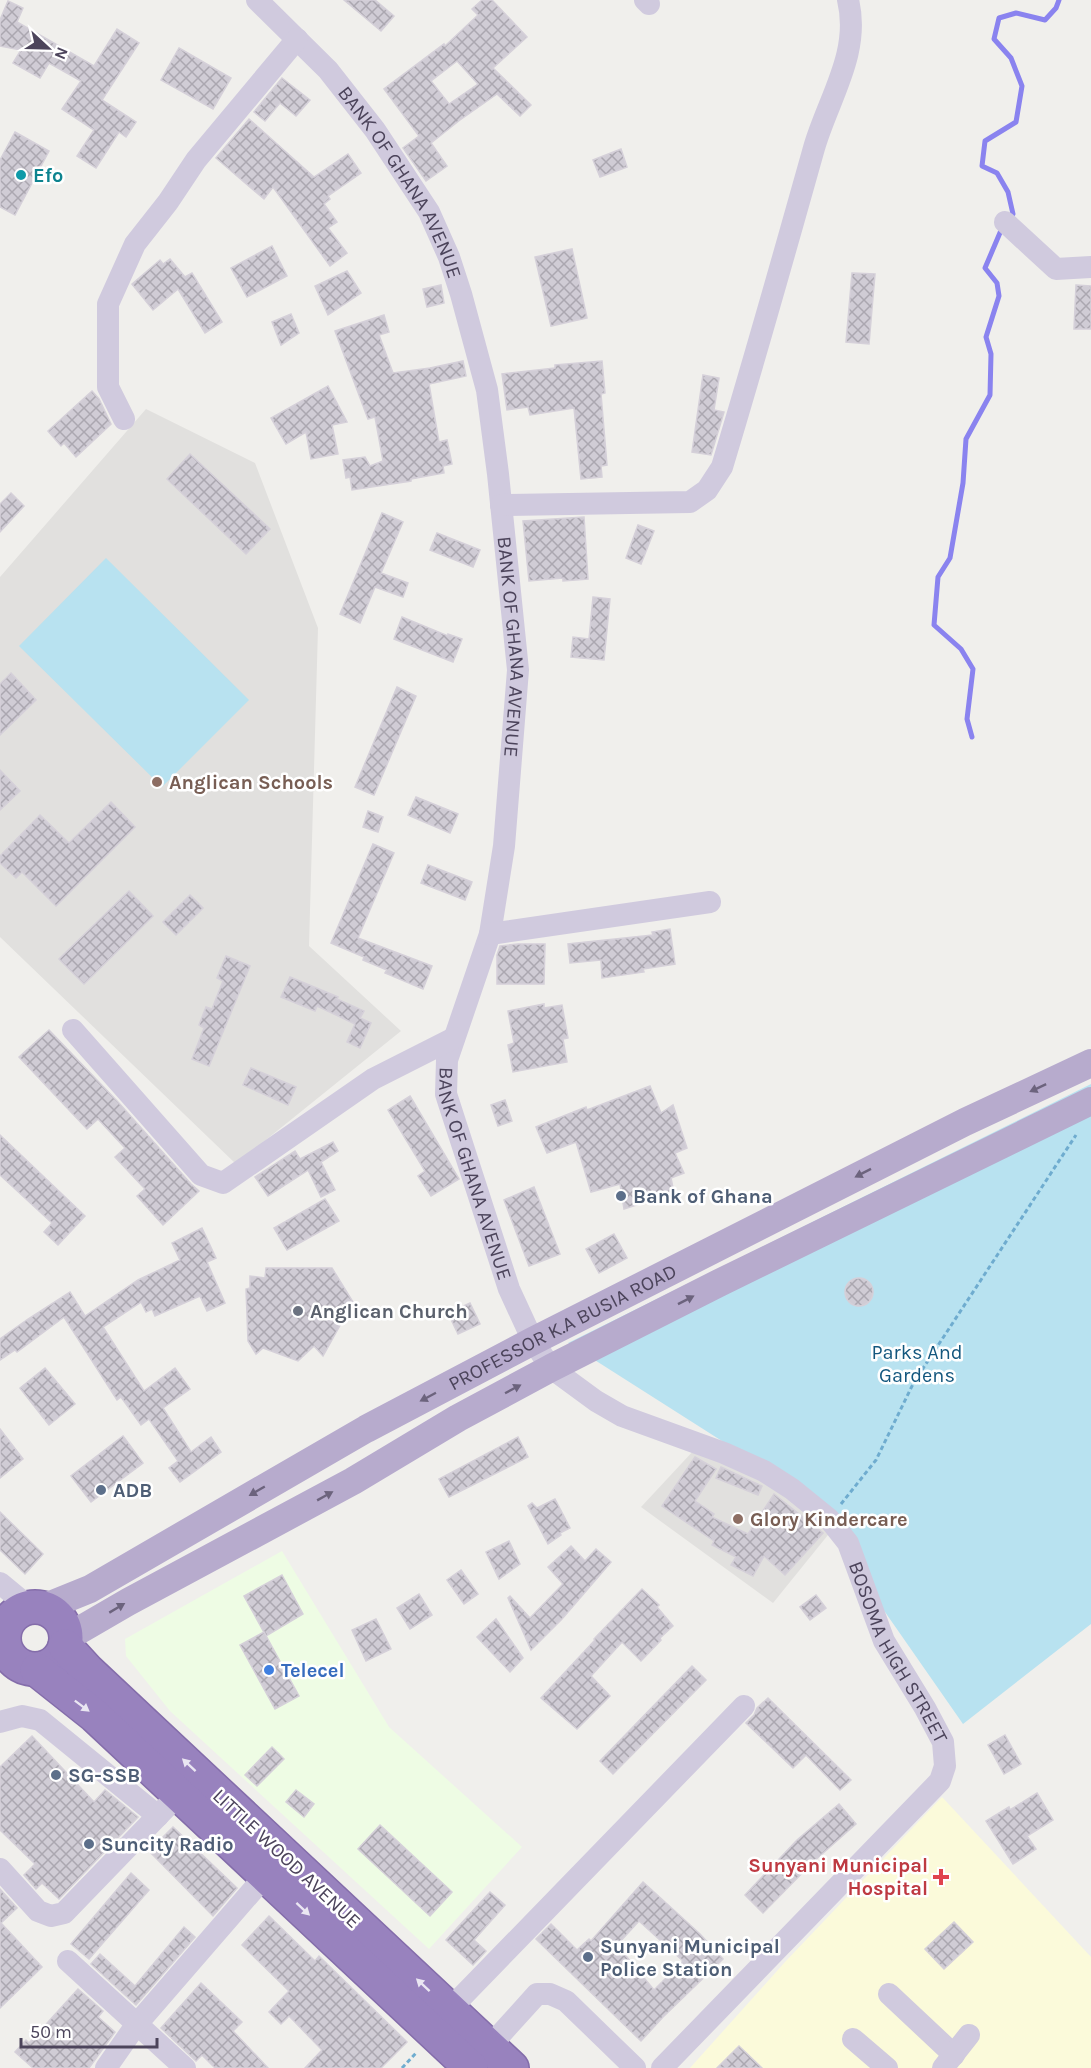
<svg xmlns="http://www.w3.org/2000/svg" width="1091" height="2068" font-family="Karla,sans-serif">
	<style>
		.commercial { fill: #eefce4 }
		.education { fill: #e1e0de }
		.medical { fill: #fbfada }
		.garden { fill: #b8e2f0 }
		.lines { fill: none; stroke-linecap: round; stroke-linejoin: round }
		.stream { stroke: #8a83ef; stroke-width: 5 }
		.building { fill: url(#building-cross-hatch); stroke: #d5d0d9; stroke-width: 1.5; fill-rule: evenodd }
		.highway-casing { stroke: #846daa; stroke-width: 36 }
		.path { stroke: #6faccf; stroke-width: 3; stroke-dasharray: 4.5 3; stroke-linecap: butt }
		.minor { stroke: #d0cade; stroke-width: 22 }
		.major { stroke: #b7abcd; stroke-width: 28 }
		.highway { stroke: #9882be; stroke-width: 33 }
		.oneway { fill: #6c637d }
		.oneway2 { fill: #eae6f2 }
		.culture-dot { fill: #0f9aa8; stroke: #fff; stroke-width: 2 }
		.education-dot { fill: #8d6e63; stroke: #fff; stroke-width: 2 }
		.service-dot { fill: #5c6f8a; stroke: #fff; stroke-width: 2 }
		.worship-dot { fill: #6b7280; stroke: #fff; stroke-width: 2 }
		.shop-dot { fill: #3f7fe0; stroke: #fff; stroke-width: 2 }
		.health-dot { fill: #e0444e; stroke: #fff; stroke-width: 2 }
		.labels { text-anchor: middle; stroke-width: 5; stroke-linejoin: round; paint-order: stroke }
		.culture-label { font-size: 20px; font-weight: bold; fill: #0d838f; stroke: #fff; text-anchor: start }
		.street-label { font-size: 20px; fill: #4c445b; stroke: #fff }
		.education-label { font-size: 20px; font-weight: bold; fill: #785e54; stroke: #fff; text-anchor: start }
		.service-label { font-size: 20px; font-weight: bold; fill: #4e5e75; stroke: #fff; text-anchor: start }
		.worship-label { font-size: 20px; font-weight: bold; fill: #5b616d; stroke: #fff; text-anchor: start }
		.park-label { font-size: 20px; fill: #13577e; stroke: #fff }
		.shop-label { font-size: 20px; font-weight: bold; fill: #366cbe; stroke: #fff; text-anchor: start }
		.health-label { font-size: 20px; font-weight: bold; fill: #be3a42; stroke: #fff; text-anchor: end }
	</style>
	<defs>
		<pattern id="building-cross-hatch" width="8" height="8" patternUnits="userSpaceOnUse" patternTransform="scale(1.5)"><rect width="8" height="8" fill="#d0ccd5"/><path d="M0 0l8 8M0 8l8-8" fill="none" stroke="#aba7b0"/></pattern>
	</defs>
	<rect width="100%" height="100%" fill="#f0efec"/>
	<path class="commercial" d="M282,1551L389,1727L522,1847L429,1949L170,1711L126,1656L125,1639Z"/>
	<g class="education">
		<path d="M146,409L255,463L318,628L309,946L401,1031L236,1164L0,937V577Z"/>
		<path d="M695,1449L765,1473L832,1530L773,1603L641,1507Z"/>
	</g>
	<path class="medical" d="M942,1797L1091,1957V2068H690L785,1962Z"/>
	<g class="garden">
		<path d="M106,558L249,700L162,787L19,646Z"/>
		<path d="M1091,1084V1624L963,1724L869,1589L836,1519L774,1474L568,1343Z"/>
	</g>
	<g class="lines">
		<g class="stream">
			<path d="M1009,218L1013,214L1008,192L997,173L982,166L985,141L1016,122L1022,86L1011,58L994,39L999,18L1016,13L1045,20L1056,8L1059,0"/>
			<path d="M972,737L967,719L973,669L961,649L934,625L938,577L950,558L963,483L966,439L990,395L991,354L986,337L999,296L997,283L985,268L1002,228"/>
		</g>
	</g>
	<g class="building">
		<path d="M344,0H375L394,16L381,31Z"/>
		<path d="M482,0H492L527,37L493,68L531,105L520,116L497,94L460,120L431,143L447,166L426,181L403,148L419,136L384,89L444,44L445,46L478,15L472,9ZM457,61L478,84L449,104L431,81Z"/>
		<path d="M8,1L23,8L17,22L94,66L117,29L139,43L102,100L136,122L126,137L119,132L96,168L77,156L94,130L62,109L81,81L49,63L40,78L13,63L21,50L0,46V20Z"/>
		<path d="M179,48L231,78L213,109L161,80Z"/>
		<path d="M282,78L310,100L296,116L280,103L265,121L254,112Z"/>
		<path d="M249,119L314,177L348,154L361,173L328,196L330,199L324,204L337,222L328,228L347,253L330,266L273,187L264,199L216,158Z"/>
		<path d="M15,132L49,151L15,215L0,207V160Z"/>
		<path d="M621,149L627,167L600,177L593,160Z"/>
		<path d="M272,246L287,276L247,297L231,268Z"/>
		<path d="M572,249L587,318L551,326L535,257Z"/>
		<path d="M170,259L185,277L192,273L222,322L205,333L178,289L153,310L132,284L160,260L163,264Z"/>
		<path d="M347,271L361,293L328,315L315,286Z"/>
		<path d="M852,273L875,274L869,344L846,342Z"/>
		<path d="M441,285L444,303L427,307L423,289Z"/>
		<path d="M1076,285L1091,286V329H1074Z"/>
		<path d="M291,314L299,333L281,345L272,322Z"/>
		<path d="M384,315L389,332L379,335L393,373L430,368L463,361L466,376L429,384L439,442L447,440L452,464L443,466L444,473L411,479V481L352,490L350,477L346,478L343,460L365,457L370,466L383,461L375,417L368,419L335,331Z"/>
		<path d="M602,361L605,393L601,394L607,465L601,466L602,477L581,479L574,408L530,415L528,407L507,410L502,374L555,368V365Z"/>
		<path d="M703,375L719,378L714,410L724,412L711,455L692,452Z"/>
		<path d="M328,386L347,422L332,425L338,454L311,459L306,432L286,444L271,418Z"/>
		<path d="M92,391L99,399L111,424L76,457L64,443L61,446L48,431Z"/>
		<path d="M190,454L270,529L246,554L167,479Z"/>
		<path d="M11,493L24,506L0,532V504Z"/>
		<path d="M382,513L403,522L381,573L408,583L403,597L375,587L360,623L340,614Z"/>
		<path d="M584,517L588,579L563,581V578L529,581L523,521Z"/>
		<path d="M638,525L654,531L641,564L626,558Z"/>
		<path d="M437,533L480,550L473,567L430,550Z"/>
		<path d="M593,597L610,599L604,660L571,657L573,637L589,639Z"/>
		<path d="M402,617L448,636V634L462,639L453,662L394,639Z"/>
		<path d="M11,673L36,700L0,735V684Z"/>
		<path d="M397,687L416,696L374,795L355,787Z"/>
		<path d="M0,770L20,791L0,810Z"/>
		<path d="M416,797L458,814L450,833L408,815Z"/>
		<path d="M111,802L135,827L56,906L22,872L16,878L0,863V856L40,815L69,843Z"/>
		<path d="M368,811L383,817L378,832L363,827Z"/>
		<path d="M373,844L394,853L358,938L432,966L423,989L385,973L387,970L363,960L364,957L331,943Z"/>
		<path d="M428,865L472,882L465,900L421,883Z"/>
		<path d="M129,891L153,916L84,984L59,959Z"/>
		<path d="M190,895L203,908L176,935L163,922Z"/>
		<path d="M670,929L675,964L643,969L644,972L602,978L601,960L570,963L568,944L653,935L652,932Z"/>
		<path d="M518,944H545L544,984H497V955L500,946Z"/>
		<path d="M226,956L250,966L209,1066L192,1059L204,1028L199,1025L206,1007L212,1009L223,981L217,978Z"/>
		<path d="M290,977L338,997L337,999L364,1011L360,1018L371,1023L360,1048L347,1042L355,1024L317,1006L315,1011L281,997Z"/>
		<path d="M544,1004V1008L562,1005L568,1038L563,1039L567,1062L513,1072L508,1045L514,1043L508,1011Z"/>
		<path d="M49,1030L118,1102L191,1184L199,1191L163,1225L137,1196L145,1189L115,1157L125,1148L98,1119L87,1129L19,1057Z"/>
		<path d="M251,1068L296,1087L288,1105L243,1085Z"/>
		<path d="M650,1086L661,1113L673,1105L687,1148L675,1153L684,1173L671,1178L674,1193L624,1209L620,1184L591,1192L576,1142L547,1153L536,1127L586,1107L587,1110Z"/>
		<path d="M410,1096L459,1179L431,1196L418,1176L425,1171L388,1110Z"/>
		<path d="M505,1100L512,1121L498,1126L491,1105Z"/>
		<path d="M0,1135L85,1216L58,1245L44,1232L52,1223L0,1175Z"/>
		<path d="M333,1142L338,1151L321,1162L335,1190L321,1197L308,1170L268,1196L255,1177L295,1151L300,1159Z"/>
		<path d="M534,1187L560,1254L529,1266L504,1200Z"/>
		<path d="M325,1199L339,1221L287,1250L274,1228Z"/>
		<path d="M202,1228L216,1258L207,1262L225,1303L207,1311L200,1296L155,1316L152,1309L146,1312L141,1302L103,1327L144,1391L175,1368L190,1389L163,1408L191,1452L211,1437L221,1452L180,1482L169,1468L178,1461L149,1419L141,1425L121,1397L117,1400L64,1317L17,1352L15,1350L0,1360V1339L28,1319L70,1292L85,1316L138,1280L180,1260L172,1243Z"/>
		<path d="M614,1234L627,1258L599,1273L586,1249Z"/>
		<path d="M266,1268H332L353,1302L323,1356L314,1346L298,1361L263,1348L256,1354L248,1341L246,1289L250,1288V1276L265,1278Z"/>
		<circle cx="859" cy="1292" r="14"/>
		<path d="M470,1303L480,1324L458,1334L448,1313Z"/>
		<path d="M45,1368L75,1404L49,1425L20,1388Z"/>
		<path d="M0,1429L23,1459L0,1478Z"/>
		<path d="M123,1436L143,1463L91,1502L71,1476Z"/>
		<path d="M518,1437L528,1457L449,1497L439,1479Z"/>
		<path d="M695,1457L716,1469L695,1501L714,1514L712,1517L748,1534L774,1494L823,1533L785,1575L764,1556L753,1576L731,1565L736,1557L712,1545L714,1541L662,1506Z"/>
		<path d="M721,1467L762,1486L758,1495L716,1478Z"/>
		<path d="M555,1499L570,1528L560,1533L561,1535L548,1544L528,1506L532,1503L537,1508Z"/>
		<path d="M0,1512L43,1554L25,1574L0,1550Z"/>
		<path d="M509,1541L520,1564L499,1579L486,1552Z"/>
		<path d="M571,1546L585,1561L596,1549L611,1562L562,1619L531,1650L508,1598L510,1596L530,1618L563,1584L548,1567Z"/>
		<path d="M461,1570L478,1594L464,1604L447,1580Z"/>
		<path d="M282,1575L303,1614L266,1636L244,1596Z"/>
		<path d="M642,1589L659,1605L657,1607L673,1626L660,1638L661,1640L641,1661L622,1642L591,1676L610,1696L577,1729L541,1698L595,1640L594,1639Z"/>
		<path d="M419,1594L432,1615L410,1629L397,1608Z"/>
		<path d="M816,1595L826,1608L810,1620L800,1607Z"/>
		<path d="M376,1619L391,1649L366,1661L352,1630Z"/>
		<path d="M496,1619L523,1658L510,1672L477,1637Z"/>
		<path d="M264,1632L299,1696L275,1709L240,1645Z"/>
		<path d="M692,1666L706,1680L613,1774L600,1761Z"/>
		<path d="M768,1698L851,1780L840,1790L806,1755L793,1768L746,1723L754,1715L757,1708Z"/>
		<path d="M1005,1735L1021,1764L1004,1774L988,1745Z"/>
		<path d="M32,1736L94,1802L105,1790L138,1817L59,1899L42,1883L36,1889L24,1875L35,1864L0,1830V1767Z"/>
		<path d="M272,1747L284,1759L257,1786L245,1775Z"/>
		<path d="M296,1790L314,1804L304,1817L286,1802Z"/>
		<path d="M1037,1793L1053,1820L1027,1836L1036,1849L1013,1864L986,1821L1009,1807L1010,1810Z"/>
		<path d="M839,1804L856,1824L813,1862L763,1913L745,1895L797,1840Z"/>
		<path d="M380,1825L452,1892L430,1916L358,1849Z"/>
		<path d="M173,1827L237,1888L213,1916L149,1851Z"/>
		<path d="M131,1873L149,1890L89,1959L71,1944Z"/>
		<path d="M643,1882L700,1934L723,1959L663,2017L641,2041L536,1939L551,1924L577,1950L589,1939L591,1941ZM639,1921L683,1961L654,1990L617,1945Z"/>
		<path d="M0,1889L17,1908L1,1923L42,1967L0,2008Z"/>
		<path d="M490,1892L505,1905L474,1940L486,1951L473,1965L446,1940Z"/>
		<path d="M269,1916L315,1961L319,1956L407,2042L381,2068H305L322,2050L289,2016L281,2024L269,2012L289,1991L242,1945Z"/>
		<path d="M954,1922L973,1942L944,1969L925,1949Z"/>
		<path d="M184,1927L195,1937L136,2005L91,1964L100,1954L135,1986Z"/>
		<path d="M201,1983L242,2022L233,2031L268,2068H215L202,2055L196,2061L161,2028Z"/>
		<path d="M78,1989L103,2011L98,2017L115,2032L89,2068H33L15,2052L26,2040L29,2043Z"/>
		<path d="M739,2046L762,2068H717Z"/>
	</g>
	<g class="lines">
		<defs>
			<g id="highway">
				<circle cx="35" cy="1638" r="31"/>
				<path d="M65,1646L87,1670L512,2068"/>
				<path d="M37,1670L95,1716L471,2068"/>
			</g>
		</defs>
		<use href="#highway" class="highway-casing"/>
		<g class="path">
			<path d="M841,1504L876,1460L914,1382L1076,1135"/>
			<path d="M402,2068L417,2052"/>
		</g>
		<g class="minor">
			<path id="s1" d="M257,0L328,70L375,130L429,212L449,257L461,294L487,390L498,474L518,670L504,846L490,934L447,1060L446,1094L509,1289L533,1341L551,1368L596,1401L622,1416L724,1453L764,1471L792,1489L829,1519L848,1543L884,1641L925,1708L943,1742L945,1766L940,1781L662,2068"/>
			<path d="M645,0L649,4"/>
			<path d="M1005,222L1056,269L1091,267"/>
			<path d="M124,419L108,387V304L135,244L168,202L196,160L297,39"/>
			<path d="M501,505L690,502L707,490L722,467C754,361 784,255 814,148C828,99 861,53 848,0"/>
			<path d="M490,934L710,902"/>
			<path d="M73,1030L201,1175L223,1183L373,1079L454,1038"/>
			<path d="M0,1583L29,1607"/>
			<path d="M0,1624L5,1629"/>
			<path d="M0,1722L22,1716L40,1720L158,1816"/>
			<path d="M0,1869L38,1911L51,1916L64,1913L179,1794"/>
			<path d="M68,1961L185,2068"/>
			<path d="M889,1994L954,2055"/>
			<path d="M449,2010L744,1706"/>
			<path d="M853,2039L887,2068"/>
			<path d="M489,2047L537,1994H550L566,2001L635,2068"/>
			<path d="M106,2068L136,2025L266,1875L275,1868"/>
			<path d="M943,2068L969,2035"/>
		</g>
		<g class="major">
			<path id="s2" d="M43,1608L90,1589L366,1429L533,1341L965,1122L1091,1063"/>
			<path d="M66,1638L128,1602L353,1481L458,1418L551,1368L719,1283L1091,1101"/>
		</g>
		<use href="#highway" class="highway"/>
	</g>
	<defs><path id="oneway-solid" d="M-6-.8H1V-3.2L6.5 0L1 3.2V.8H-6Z" transform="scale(1.5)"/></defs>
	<g class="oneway">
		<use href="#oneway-solid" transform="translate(1038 1088) rotate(155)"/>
		<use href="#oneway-solid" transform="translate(863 1173) rotate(153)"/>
		<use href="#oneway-solid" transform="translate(686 1300) rotate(-27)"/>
		<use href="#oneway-solid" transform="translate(513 1389) rotate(-28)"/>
		<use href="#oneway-solid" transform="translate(428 1397) rotate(152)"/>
		<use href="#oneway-solid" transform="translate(257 1491) rotate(150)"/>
		<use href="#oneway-solid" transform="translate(325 1496) rotate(-29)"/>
		<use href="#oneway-solid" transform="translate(117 1608) rotate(-31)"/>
	</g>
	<g class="oneway2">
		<use href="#oneway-solid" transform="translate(82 1706) rotate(37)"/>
		<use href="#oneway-solid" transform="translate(189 1765) rotate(-137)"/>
		<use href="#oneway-solid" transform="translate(303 1909) rotate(43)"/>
		<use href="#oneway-solid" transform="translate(423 1985) rotate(-137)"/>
	</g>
	<circle class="culture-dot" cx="21" cy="175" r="6"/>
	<g class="education-dot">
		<circle cx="157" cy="782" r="6"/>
		<circle cx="738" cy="1519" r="6"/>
	</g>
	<g class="service-dot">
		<circle cx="621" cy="1196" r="6"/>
		<circle cx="101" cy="1490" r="6"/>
		<circle cx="56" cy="1775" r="6"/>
		<circle cx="89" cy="1844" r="6"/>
		<circle cx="588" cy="1957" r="6"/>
	</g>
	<circle class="worship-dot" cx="298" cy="1311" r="6"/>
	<circle class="shop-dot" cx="269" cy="1670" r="6"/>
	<path class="health-dot" d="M938 1868h6v6h6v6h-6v6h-6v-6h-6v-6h6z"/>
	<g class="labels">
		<g class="culture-label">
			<text x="33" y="182">Efo</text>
		</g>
		<g class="street-label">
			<text dy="7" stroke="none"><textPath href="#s1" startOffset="234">BANK OF GHANA AVENUE</textPath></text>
			<text dy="7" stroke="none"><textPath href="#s1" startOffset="720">BANK OF GHANA AVENUE</textPath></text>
			<text dy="7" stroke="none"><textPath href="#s1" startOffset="1260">BANK OF GHANA AVENUE</textPath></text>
			<text dy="7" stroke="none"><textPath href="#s2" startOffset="591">PROFESSOR K.A BUSIA ROAD</textPath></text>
			<text dy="7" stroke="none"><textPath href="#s1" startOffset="1941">BOSOMA HIGH STREET</textPath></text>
			<text transform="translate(287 1858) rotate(43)" y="7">LITTLE WOOD AVENUE</text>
		</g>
		<g class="education-label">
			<text x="169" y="789">Anglican Schools</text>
			<text x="750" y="1526">Glory Kindercare</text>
		</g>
		<g class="service-label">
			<text x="633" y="1203">Bank of Ghana</text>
			<text x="113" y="1497">ADB</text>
			<text x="68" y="1782">SG-SSB</text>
			<text x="101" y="1851">Suncity Radio</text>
			<text x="600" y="1953">Sunyani Municipal<tspan x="600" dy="23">Police Station</tspan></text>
		</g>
		<g class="worship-label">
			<text x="310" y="1318">Anglican Church</text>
		</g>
		<g class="park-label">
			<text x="917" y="1359">Parks And<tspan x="917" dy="23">Gardens</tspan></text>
		</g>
		<g class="shop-label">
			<text x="281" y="1677">Telecel</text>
		</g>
		<g class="health-label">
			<text x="928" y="1872">Sunyani Municipal<tspan x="928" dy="23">Hospital</tspan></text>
		</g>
	</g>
	<g transform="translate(48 48) rotate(112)" stroke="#ffffff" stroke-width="4.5" paint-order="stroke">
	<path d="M0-4.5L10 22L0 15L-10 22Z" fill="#4c445b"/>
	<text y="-9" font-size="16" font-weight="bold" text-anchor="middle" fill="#4c445b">N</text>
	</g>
	<path d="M21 2038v9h136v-9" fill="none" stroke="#4c445b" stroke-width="3"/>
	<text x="30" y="2038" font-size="18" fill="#4c445b" stroke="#ffffff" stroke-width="4.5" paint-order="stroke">50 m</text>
</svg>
